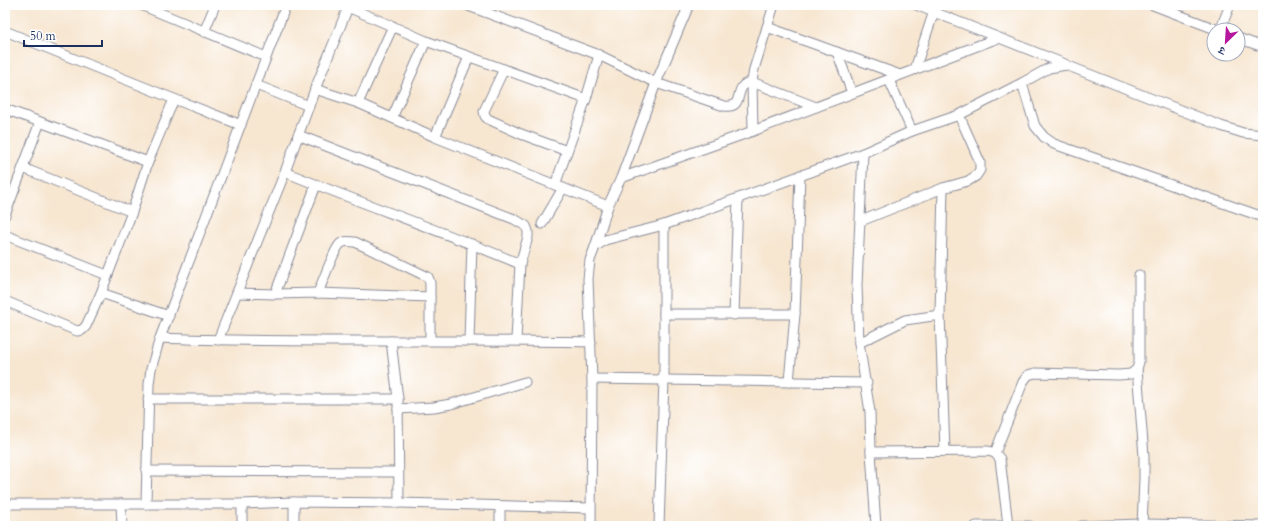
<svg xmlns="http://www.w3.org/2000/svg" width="1268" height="531" font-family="Cardo,'Noto Serif Devanagari',serif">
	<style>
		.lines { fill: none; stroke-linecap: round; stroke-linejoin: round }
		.street-casing { stroke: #898a97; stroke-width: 11 }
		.street { stroke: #fff; stroke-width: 9 }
	</style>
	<rect width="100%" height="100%" fill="#fff"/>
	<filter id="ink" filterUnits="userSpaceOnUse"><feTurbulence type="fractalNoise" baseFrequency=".025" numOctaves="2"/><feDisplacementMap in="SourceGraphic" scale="8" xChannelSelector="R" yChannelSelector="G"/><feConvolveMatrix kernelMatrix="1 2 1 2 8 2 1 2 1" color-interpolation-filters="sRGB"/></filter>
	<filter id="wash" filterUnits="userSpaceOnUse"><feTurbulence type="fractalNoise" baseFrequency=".012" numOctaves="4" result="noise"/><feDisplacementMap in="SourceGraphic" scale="16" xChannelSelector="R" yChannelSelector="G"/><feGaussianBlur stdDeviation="0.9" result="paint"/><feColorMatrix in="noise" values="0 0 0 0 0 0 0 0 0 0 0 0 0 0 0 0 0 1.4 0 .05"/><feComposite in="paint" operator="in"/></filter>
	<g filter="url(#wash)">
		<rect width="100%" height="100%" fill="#f7e6d0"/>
	</g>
	<g filter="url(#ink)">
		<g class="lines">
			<defs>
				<g id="street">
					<path d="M141,5L266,57"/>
					<path d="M466,5L599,55L656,83L724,106C747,109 731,84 752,82L816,107"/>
					<path d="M916,5L1065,64"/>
					<path d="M1153,5L1218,30"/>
					<path d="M348,7L426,41L586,99"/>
					<path d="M767,27L900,75"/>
					<path d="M1220,30L1230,5"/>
					<path d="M5,31L174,99L241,125"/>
					<path d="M204,32L215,5"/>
					<path d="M1238,38L1263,47"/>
					<path d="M837,52L852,93"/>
					<path d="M504,69L484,111L485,116L488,119L521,134L567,151"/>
					<path d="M915,69L936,5"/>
					<path d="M889,80L912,131"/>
					<path d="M1022,83L1035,126L1044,137L1054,144L1263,217"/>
					<path d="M256,85L309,106"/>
					<path d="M315,89L358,103L435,137L608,206"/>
					<path d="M358,103L393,26"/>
					<path d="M5,109L148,162"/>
					<path d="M392,118L426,41"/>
					<path d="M753,131L752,82L754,69L774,5"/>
					<path d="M298,135L514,219L526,226L528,231V237L520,264L516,340"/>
					<path d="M435,137L469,57"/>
					<path d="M863,153L857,285L859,343L870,412L871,452L876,526"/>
					<path d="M23,168L132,212"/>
					<path d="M285,172C363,204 442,231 520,264"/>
					<path d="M621,178L753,131L998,38"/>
					<path d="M555,185L586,99L599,55"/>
					<path d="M943,188L940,315L945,451"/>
					<path d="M5,215L40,122"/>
					<path d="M861,221L943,188L968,181L976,176L980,170V162L959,115"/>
					<path d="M542,224L563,188"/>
					<path d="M5,235L107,275"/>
					<path d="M595,247L608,206L621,178L656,83L689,5"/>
					<path d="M101,293L169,316"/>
					<path d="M237,293L275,294L318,293L430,297"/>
					<path d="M318,293C322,283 334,250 340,244C345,240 350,242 355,242L428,277L430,283V340"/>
					<path d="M275,294L316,185"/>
					<path d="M5,301L77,331L82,330L86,326L101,293L132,212L148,162L174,99"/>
					<path d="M664,314H795"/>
					<path d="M734,315L738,199"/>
					<path d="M160,338C304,344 447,339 591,342"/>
					<path d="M218,340L285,172L315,89L349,5"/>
					<path d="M391,341L398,399L399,503"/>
					<path d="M469,341L472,244"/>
					<path d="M859,343L905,320L940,315"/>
					<path d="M1137,369L1144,456V479L1142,526"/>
					<path d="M592,379L867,383"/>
					<path d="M789,382L795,314L800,175"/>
					<path d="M148,399H398"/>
					<path d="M398,409L434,407L451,404L525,382"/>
					<path d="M871,452L988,451L995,453L1000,459L1008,525"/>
					<path d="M995,453L1023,382L1028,375L1035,373L1119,375L1131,374L1137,369L1139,362V275"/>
					<path d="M146,471L398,472"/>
					<path d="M5,504H242L294,502L399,503L590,508"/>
					<path d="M121,504L122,526"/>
					<path d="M146,504L149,384L151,369L160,338L286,5"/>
					<path d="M242,504V526"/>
					<path d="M500,506V526"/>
					<path d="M294,526V502"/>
					<path d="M591,526L592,379L588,279L590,260L595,247L605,240L664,225L863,153L912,131L959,115L1022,83L1049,68L1066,65L1221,126L1243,133L1263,135"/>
					<path d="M659,526L664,380V225"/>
					<path d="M976,526H1030"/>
					<path d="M1081,526L1142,524L1263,526"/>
				</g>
			</defs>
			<use href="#street" class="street-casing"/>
			<use href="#street" class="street"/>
		</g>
	</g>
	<rect width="1268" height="531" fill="none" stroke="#fff" stroke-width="20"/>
	<g transform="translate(1226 42) rotate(205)"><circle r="19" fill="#ffffff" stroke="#a4acbf"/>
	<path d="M0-3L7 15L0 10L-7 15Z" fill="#b5179e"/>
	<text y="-6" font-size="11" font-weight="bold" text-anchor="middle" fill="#1b2f5e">उ</text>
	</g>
	<path d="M24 40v6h78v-6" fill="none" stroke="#1b2f5e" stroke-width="2"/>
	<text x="30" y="40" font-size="12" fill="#1b2f5e" stroke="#ffffff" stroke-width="3" paint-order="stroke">50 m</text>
</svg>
